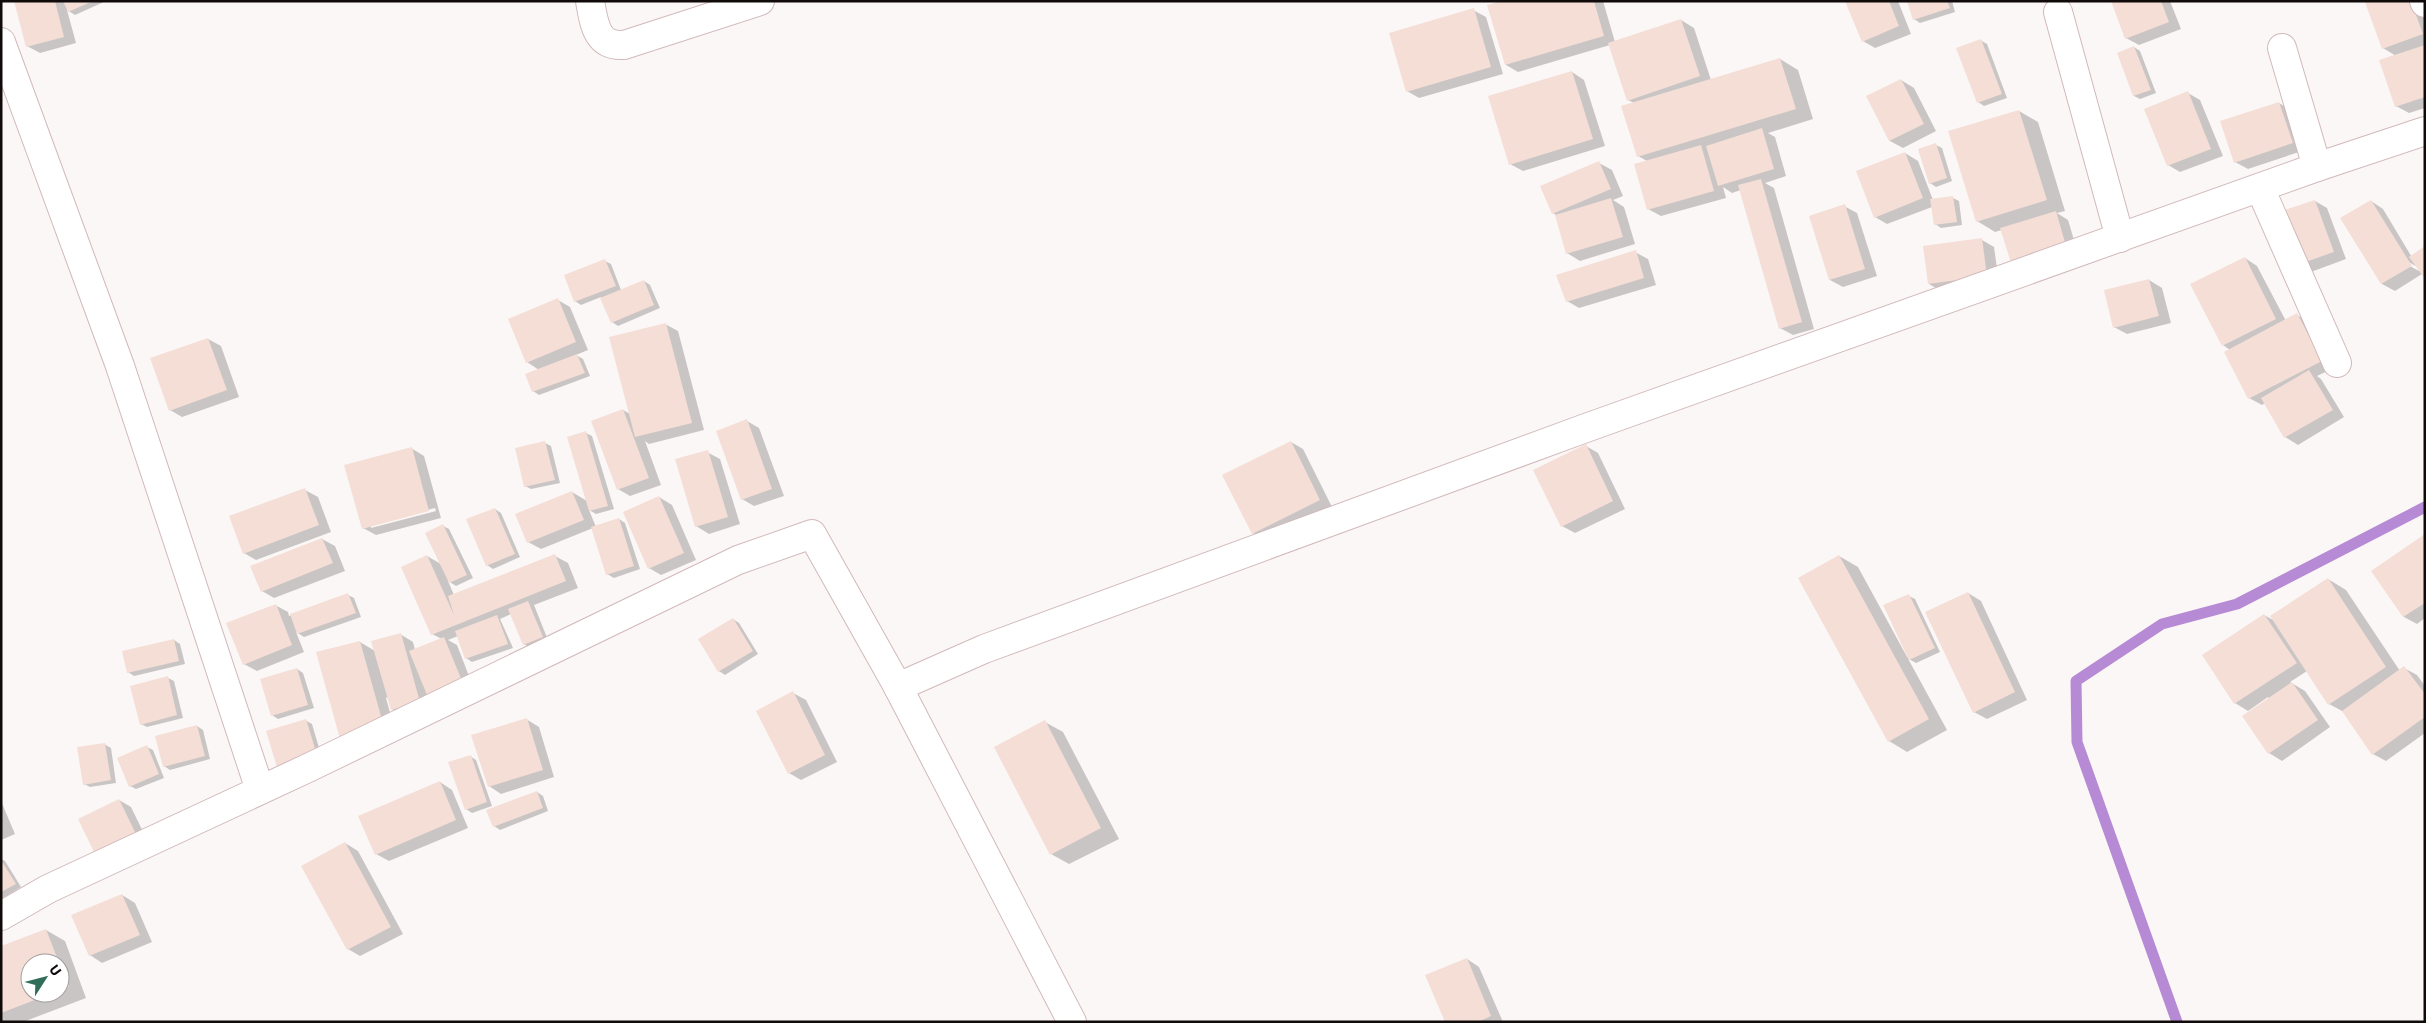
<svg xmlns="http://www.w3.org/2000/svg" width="2426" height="1023" font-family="'IBM Plex Sans',sans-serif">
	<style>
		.shadow { fill: #0003; fill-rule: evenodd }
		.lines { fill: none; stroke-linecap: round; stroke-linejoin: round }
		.stream { stroke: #b68ad4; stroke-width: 11 }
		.building { fill: #f4ded5 }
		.street-casing { stroke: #d1b9bb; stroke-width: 30 }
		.street { stroke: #fff; stroke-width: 28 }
	</style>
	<rect width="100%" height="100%" fill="#fcf7f7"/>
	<g class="shadow">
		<path d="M15,1H106L75,15L67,10L76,43L40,53L27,46Z"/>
		<path d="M1507,1H1603L1615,42L1681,20L1694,28L1711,80L1780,59L1798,70L1813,119L1768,133L1775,137L1786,176L1765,183L1774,188L1814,329L1793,335L1780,328L1741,190L1732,193L1723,187L1726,198L1661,216L1648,209L1647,161L1638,156L1634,103L1628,100L1610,45L1518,72L1506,65Z"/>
		<path d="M1846,1H1898L1911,34L1875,48L1863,41Z"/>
		<path d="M1908,1H1952L1955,12L1920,23L1914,19Z"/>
		<path d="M2112,1H2170L2181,29L2139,45L2126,38Z"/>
		<path d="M2370,1H2420L2425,14V108L2409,113L2396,106V56L2383,48L2366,3Z"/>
		<path d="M1473,10L1486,17L1503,74L1419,98L1407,91Z"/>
		<path d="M1980,40L1987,44L2007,98L1984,106L1978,102Z"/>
		<path d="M2134,47L2140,51L2156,93L2140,99L2134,96Z"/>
		<path d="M1572,72L1584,80L1605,146L1523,171L1510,164Z"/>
		<path d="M1901,80L1914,88L1936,131L1903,148L1890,141L1868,96Z"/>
		<path d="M2188,93L2200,100L2223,156L2180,172L2168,165Z"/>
		<path d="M2279,103L2292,111L2305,150L2248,169L2235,162Z"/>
		<path d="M2019,111L2038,122L2065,211L2057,213L2068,220L2080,260L2002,230L1995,232L1977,221Z"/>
		<path d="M1936,145L1942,148L1952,181L1936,187L1930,183Z"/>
		<path d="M1905,153L1918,161L1933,200L1953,198L1959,201L1962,225L1941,228L1935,224L1932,207L1887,224L1875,217Z"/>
		<path d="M1599,163L1612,170L1623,196L1613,200L1624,207L1635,244L1580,261L1567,253L1556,215L1553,213Z"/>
		<path d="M2315,201L2327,208L2346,259L2311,272L2280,213Z"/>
		<path d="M2371,201L2383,209L2422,274L2395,291L2382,284L2342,219ZM2407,261L2419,268V271L2406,264Z"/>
		<path d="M1844,206L1857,213L1877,276L1843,287L1830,280Z"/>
		<path d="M1982,240L1994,247L1999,283L1941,291L1929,284Z"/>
		<path d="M1635,252L1648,259L1656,285L1579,308L1567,301Z"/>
		<path d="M2245,258L2257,266L2286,321L2297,315L2310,322L2334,368L2317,376L2321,379L2344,417L2298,445L2285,437L2265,403L2262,405L2249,398L2230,350L2223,345Z"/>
		<path d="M605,261L611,264L621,290L644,281L650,285L660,308L618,326L612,322L601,297L581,305L575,301Z"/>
		<path d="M2149,280L2162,288L2171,323L2127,334L2114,327Z"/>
		<path d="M558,300L570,307L588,350L576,355L583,359L590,376L539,395L533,391L539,370L527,362Z"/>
		<path d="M665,324L678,331L704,430L649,444L645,441L661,485L630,496L618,489L623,410L630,414Z"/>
		<path d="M208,339L221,346L239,397L182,417L170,410Z"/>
		<path d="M747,421L759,428L784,496L754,506L742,499Z"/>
		<path d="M586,433L592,436L614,509L596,514L589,510L596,527L619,519L625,523L640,569L614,578L607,574L593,528L541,549L528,542L572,492L587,501Z"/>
		<path d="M1291,442L1303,449L1332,507L1266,540L1253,533Z"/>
		<path d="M545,443L551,446L560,483L531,489L525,486Z"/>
		<path d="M1586,446L1598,453L1625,509L1575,533L1562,526Z"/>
		<path d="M411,448L424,456L441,518L376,535L363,528ZM435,508L436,511L371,528V525Z"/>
		<path d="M707,452L720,459L740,524L709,534L696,526Z"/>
		<path d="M305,490L318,497L331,532L256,560L244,553Z"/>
		<path d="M659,497L672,505L696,560L661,575L649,568Z"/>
		<path d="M495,509L501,513L520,557L493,569L487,565Z"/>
		<path d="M443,526L449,529L473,578L456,586L448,581L454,595L555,556L568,563L578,588L534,605L548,640L530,648L524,644L511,614L500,619L513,648L472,662L466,658L458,636L448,640L457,645L474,689L404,717L392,709L388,697L386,698L396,734L353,746L360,642L375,651L400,634L413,642L415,650L442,639L432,634L427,556L441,564Z"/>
		<path d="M2425,535V618L2417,624L2404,617L2373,571Z"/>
		<path d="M322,539L335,546L345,571L274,598L262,591Z"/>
		<path d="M1839,556L1858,567L1947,730L1907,752L1889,741Z"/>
		<path d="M2328,579L2346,590L2400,671L2404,668L2417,675L2425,686V733L2386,761L2373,754L2344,712L2329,704L2307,671L2290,682L2305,691L2330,727L2282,761L2269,753V699L2268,697L2248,711L2235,703L2203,655L2264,615L2275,621Z"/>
		<path d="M1968,593L1981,601L2027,700L1987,719L1974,712Z"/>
		<path d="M348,595L354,598L361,617L304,637L296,632L304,652L257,671L244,664L275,605L288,612L289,616Z"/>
		<path d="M1909,596L1915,599L1940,652L1916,663L1907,658L1909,657Z"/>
		<path d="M733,619L739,623L758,654L725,675L719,671Z"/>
		<path d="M174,640L180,644L185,664L134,676L128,672Z"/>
		<path d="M297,669L303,673L314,708L278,719L272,715Z"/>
		<path d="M168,678L174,681L183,718L147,727L141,724Z"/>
		<path d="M793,693L806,700L837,762L801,780L789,773Z"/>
		<path d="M526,719L539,727L554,777L501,794L489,786Z"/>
		<path d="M305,720L312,724L322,758L284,770Z"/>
		<path d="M1045,722L1063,732L1119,839L1069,864L1051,854Z"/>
		<path d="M197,726L203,730L210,759L170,770L164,766Z"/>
		<path d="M104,744L111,748L116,783L90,787L84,784Z"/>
		<path d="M147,747L153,750L164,778L136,789L130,786Z"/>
		<path d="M470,756L476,760L492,806L472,813L466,809Z"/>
		<path d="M440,782L452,790L468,828L389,861L376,854Z"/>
		<path d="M537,792L543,796L548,811L500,830L494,826Z"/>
		<path d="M119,800L131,807L148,842L109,860Z"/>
		<path d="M1,801L15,834L1,840Z"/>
		<path d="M345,843L358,851L403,934L360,956L348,949Z"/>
		<path d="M1,859L5,861L21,887L1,899Z"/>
		<path d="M122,895L135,903L152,942L102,963L90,955Z"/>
		<path d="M46,930L65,941L86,998L23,1022H1V947ZM30,963H60V993H30Z"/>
		<path d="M1467,959L1479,967L1503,1022H1446Z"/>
	</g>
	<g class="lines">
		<path class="stream" d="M2177,1022L2077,742L2076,681L2162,624L2237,604L2425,507"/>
	</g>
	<g class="building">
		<path d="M14,1H55L64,37L26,47Z"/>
		<path d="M63,1H93L68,12Z"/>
		<path d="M1502,1H1594L1604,36L1505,65L1487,5Z"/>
		<path d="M1845,1H1889L1899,26L1862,42Z"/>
		<path d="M1907,1H1947L1950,8L1913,20Z"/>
		<path d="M2111,1H2161L2169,22L2125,39Z"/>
		<path d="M2411,1L2423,34L2382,49L2365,2Z"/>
		<path d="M1474,8L1491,67L1406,92L1389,33Z"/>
		<path d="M1681,19L1700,76L1627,101L1608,43Z"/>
		<path d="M1981,39L2002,94L1977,103L1956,48Z"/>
		<path d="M2425,45V97L2395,107L2379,60Z"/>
		<path d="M2134,46L2151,90L2133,96L2117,53Z"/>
		<path d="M1780,58L1796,109L1637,157L1621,106Z"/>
		<path d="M1572,71L1593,139L1509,165L1488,96Z"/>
		<path d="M1901,79L1924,124L1889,141L1866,96Z"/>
		<path d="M2188,91L2211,149L2167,166L2144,109Z"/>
		<path d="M2279,102L2293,143L2234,163L2220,121Z"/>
		<path d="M2019,110L2047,200L1976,222L1948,131Z"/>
		<path d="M1762,128L1774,169L1718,186L1706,146Z"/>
		<path d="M1936,143L1947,178L1929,184L1918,149Z"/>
		<path d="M1701,145L1714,191L1647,210L1634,164Z"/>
		<path d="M1905,152L1923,198L1874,218L1856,171Z"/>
		<path d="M1599,161L1611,189L1552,214L1540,186Z"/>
		<path d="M1761,179L1802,322L1779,329L1738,185Z"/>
		<path d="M1953,196L1957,222L1934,225L1930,199Z"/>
		<path d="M1611,198L1623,237L1566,254L1555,215Z"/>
		<path d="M2315,200L2334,252L2297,265L2278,212Z"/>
		<path d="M2371,200L2412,266L2381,284L2340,218Z"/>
		<path d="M1845,204L1865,269L1829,280L1809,216Z"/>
		<path d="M2056,211L2068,253L2013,269L2000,228Z"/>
		<path d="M1982,238L1987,276L1928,284L1923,246Z"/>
		<path d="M2425,246V279L2409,257Z"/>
		<path d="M1636,250L1644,278L1566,302L1556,275Z"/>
		<path d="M2245,257L2276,319L2222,346L2190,284Z"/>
		<path d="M605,259L616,286L574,302L564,275Z"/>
		<path d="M2149,279L2159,316L2113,328L2104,290Z"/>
		<path d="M644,280L654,305L611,323L600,298Z"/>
		<path d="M558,298L576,342L526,363L508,319Z"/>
		<path d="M2297,313L2322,361L2248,399L2224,352Z"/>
		<path d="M666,323L692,423L635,437L609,337Z"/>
		<path d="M208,338L227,390L169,411L150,358Z"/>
		<path d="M577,354L585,373L532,392L525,374Z"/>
		<path d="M2309,370L2333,410L2284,438L2261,398Z"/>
		<path d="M623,409L649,478L617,490L591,421Z"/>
		<path d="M747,419L772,489L741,500L716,431Z"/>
		<path d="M586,431L608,506L589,511L567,437Z"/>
		<path d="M545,441L555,480L524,487L515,448Z"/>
		<path d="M1291,441L1320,500L1252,534L1222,475Z"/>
		<path d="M1586,444L1613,501L1561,527L1533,470Z"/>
		<path d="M412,447L429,511L362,529L344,465Z"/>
		<path d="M708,450L728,517L695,527L675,459Z"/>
		<path d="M305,488L319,525L243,554L229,516Z"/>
		<path d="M572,491L584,520L527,543L515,514Z"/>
		<path d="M659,496L684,553L648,569L623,512Z"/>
		<path d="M495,508L515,554L486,566L466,519Z"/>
		<path d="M619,518L634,566L606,575L591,527Z"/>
		<path d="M443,524L467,575L449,583L425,533Z"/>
		<path d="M2425,534V603L2403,617L2371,571Z"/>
		<path d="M322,538L333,563L261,592L250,566Z"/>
		<path d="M555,554L566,581L431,635L401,567L427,555L454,615L448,596Z"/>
		<path d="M1839,555L1929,719L1888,742L1798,578Z"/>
		<path d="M2328,578L2386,667L2328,705L2270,616Z"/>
		<path d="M1968,592L2015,692L1973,713L1925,612Z"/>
		<path d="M348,593L356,613L297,634L290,614Z"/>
		<path d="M1909,594L1935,648L1909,660L1883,605Z"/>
		<path d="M528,601L543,637L523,645L508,609Z"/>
		<path d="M276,604L292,645L243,665L226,623Z"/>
		<path d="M2264,614L2297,663L2234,704L2202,655Z"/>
		<path d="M497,615L508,644L465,659L455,631Z"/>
		<path d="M733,618L753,651L718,672L698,639Z"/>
		<path d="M401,633L420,702L391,710L371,641Z"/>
		<path d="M444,637L462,681L427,695L409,651Z"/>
		<path d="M174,639L179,661L127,673L122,651Z"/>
		<path d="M360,641L384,727L340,739L316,652Z"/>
		<path d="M2404,666L2425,694V717L2372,755L2342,711Z"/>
		<path d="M297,668L308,705L271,716L260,679Z"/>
		<path d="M168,676L177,715L140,725L130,686Z"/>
		<path d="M2292,682L2318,720L2268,754L2242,716Z"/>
		<path d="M793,691L825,755L788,774L756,711Z"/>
		<path d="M527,718L543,770L488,787L471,735Z"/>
		<path d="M306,719L317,755L277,767L266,731Z"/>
		<path d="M1045,720L1101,828L1050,855L994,747Z"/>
		<path d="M197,725L205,756L163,767L155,736Z"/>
		<path d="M105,743L111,780L83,785L77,747Z"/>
		<path d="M147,745L159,774L129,787L117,758Z"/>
		<path d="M471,755L487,802L465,810L448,762Z"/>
		<path d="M440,781L456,820L375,855L358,816Z"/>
		<path d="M537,791L543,808L493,827L486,810Z"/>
		<path d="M119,799L136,834L95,854L78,819Z"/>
		<path d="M345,842L391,927L347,950L301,866Z"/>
		<path d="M1,860L16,884L1,892Z"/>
		<path d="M122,894L140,935L89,956L71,915Z"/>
		<path d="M46,929L59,963H30V993H53L1,1013V946Z"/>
		<path d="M1467,958L1491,1016L1478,1022H1445L1425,975Z"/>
		<path d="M60,965L69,987L60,991Z"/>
	</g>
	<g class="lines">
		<defs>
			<g id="street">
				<path d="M590,1C594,23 596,47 624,45L760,1"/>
				<path d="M2424,1L2425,3"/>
				<path d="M2058,12L2120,238"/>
				<path d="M1,42L120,366L260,790"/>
				<path d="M2282,48L2317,167"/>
				<path d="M2260,188L2337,363"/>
				<path d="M898,687L984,649L1583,429L2317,167L2425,131"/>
				<path d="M1,916L48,889L308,768L738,560L812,534L898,687L1072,1022"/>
			</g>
		</defs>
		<use href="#street" class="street-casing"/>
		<use href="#street" class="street"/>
	</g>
	<rect width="2426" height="1023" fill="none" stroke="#110a0a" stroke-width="5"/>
	<g transform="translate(45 978) rotate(54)"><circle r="24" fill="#ffffff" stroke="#a09d9d"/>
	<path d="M0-4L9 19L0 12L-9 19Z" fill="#316d58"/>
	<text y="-8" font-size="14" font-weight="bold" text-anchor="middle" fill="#110a0a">U</text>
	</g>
</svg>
